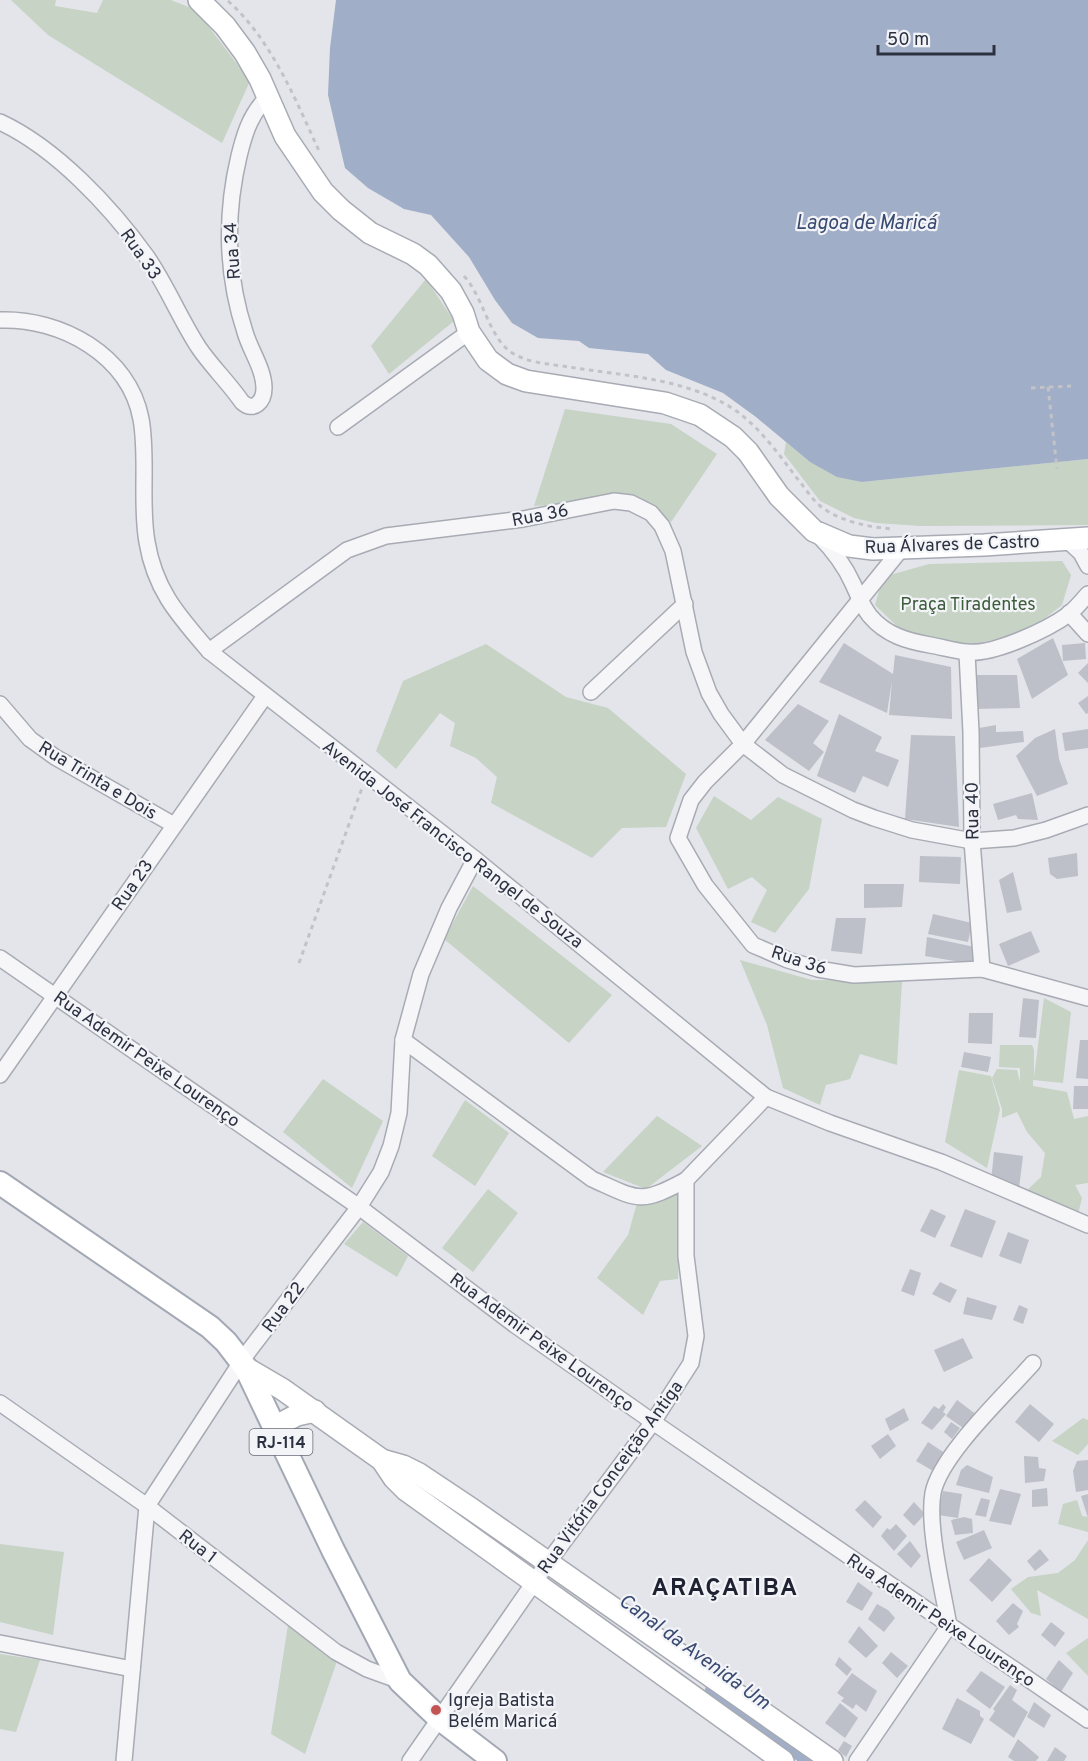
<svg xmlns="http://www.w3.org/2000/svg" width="1088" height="1761" font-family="Overpass,sans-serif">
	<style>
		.green { fill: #c6d3c5 }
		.water { fill: #a1aec7 }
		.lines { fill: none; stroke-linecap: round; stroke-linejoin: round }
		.canal { stroke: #a1aec7; stroke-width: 16 }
		.building { fill: #bec0c9 }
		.street-casing { stroke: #a8abb4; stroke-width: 18 }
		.secondary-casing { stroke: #a8abb4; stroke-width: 24 }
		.primary-casing { stroke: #a3a8b5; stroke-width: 26 }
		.path { stroke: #c1c3c9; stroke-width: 3; stroke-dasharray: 4.5 4.5; stroke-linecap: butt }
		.street { stroke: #f6f6f9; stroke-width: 15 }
		.secondary { stroke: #fff; stroke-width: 21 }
		.primary { stroke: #fff; stroke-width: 22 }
		.poi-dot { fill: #c45354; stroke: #f3f4f7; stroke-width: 2 }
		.labels { text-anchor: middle; stroke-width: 4.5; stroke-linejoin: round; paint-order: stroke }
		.shield { fill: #f3f4f7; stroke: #686c78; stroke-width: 1.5 }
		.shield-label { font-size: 16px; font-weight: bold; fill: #2c3141 }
		.street-label { font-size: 18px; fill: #2c3141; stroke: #f3f4f7 }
		.park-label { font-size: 18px; fill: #3c5c3b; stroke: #f3f4f7 }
		.poi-label { font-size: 18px; fill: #2c3141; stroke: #f3f4f7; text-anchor: start }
		.water-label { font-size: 20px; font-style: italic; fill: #394a72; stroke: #f3f4f7 }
		.district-label { font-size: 24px; font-weight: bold; letter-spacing: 1.5px; fill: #1e2232; stroke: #f3f4f7 }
	</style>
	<rect width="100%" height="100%" fill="#e3e5ea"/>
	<g class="green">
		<path d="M11,0H56L55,6L97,13L103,0H171L196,10L250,81L222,143L48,35Z"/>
		<path d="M426,279L454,321L389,374L371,346Z"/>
		<path d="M565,409L671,424L717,454L671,522L641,498L534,506Z"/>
		<path d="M786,442L810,462L862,482L1088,459V525L921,526L876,523L854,518L820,501L784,454Z"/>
		<path d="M1062,561L1071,575L1062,605L1026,633L968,645L901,630L875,605L883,577L929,564Z"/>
		<path d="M486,644L566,697L608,708L686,774L666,827L622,828L592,858L491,803L497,777L476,758L450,746L455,723L440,713L396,769L376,751L403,681Z"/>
		<path d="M714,796L751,820L778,797L822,819L809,889L775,933L751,922L767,890L752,877L728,889L696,828Z"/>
		<path d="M473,886L612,995L569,1043L444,939Z"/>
		<path d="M740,960L812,980L902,981L897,1065L860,1054L850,1079L826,1085L820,1105L783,1088L767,1025Z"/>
		<path d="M1044,998L1071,1012L1063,1083L1033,1080V1086L1067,1092L1074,1119L1088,1116V1183L1075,1185L1082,1198L1078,1214L1023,1194L1041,1177L1045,1153L1027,1132L1017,1112L1002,1118V1109L992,1078L997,1069L1017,1070L1020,1082V1068L999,1067L1000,1045H1032L1034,1050V1077Z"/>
		<path d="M959,1070L991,1076L1000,1109L987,1168L945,1142Z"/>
		<path d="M323,1079L383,1121L352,1188L283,1132Z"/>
		<path d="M465,1100L509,1133L475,1186L432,1156Z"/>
		<path d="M657,1116L702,1146L646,1189L603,1172Z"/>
		<path d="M488,1189L518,1213L473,1272L442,1248Z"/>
		<path d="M682,1191L678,1279L660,1281L643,1315L597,1278L628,1235L637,1203Z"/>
		<path d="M363,1222L408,1256L397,1277L344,1244Z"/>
		<path d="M1083,1418L1088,1420V1444L1078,1455L1052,1441Z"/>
		<path d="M1077,1500L1082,1516L1088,1517V1532L1058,1524L1063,1504Z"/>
		<path d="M1088,1540V1619L1037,1590L1041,1616L1031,1613L1011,1589L1028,1577L1058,1573L1075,1560Z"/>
		<path d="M0,1544L64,1552L53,1635L0,1622Z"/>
		<path d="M288,1625L337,1661L305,1754L271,1734Z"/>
		<path d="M1088,1638V1676L1066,1653Z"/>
		<path d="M0,1654L40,1660L16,1732L0,1729Z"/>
	</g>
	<path class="water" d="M336,0H1088V459L862,482L837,477L810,462L756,417L723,393L666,370L648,354L589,348L579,341L538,338L512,323L495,300L469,257L431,215L404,209L368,188L345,168L328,95L330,48Z"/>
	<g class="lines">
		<path class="canal" d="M713,1690L811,1761"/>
	</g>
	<g class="building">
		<path d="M1053,638L1068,675L1032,699L1017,659Z"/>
		<path d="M844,643L893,674L895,655L951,667L952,719L889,715L892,681L887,713L819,682Z"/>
		<path d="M1085,643L1086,659L1063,661L1062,645Z"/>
		<path d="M1088,663V683L1078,673Z"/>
		<path d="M977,675H1017L1020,708L976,709Z"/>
		<path d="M1088,696V713L1086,714L1078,703Z"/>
		<path d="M798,704L829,721L813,743L824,752L809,771L765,740Z"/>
		<path d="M839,714L882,737L875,751L899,760L888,787L863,776L855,793L817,776Z"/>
		<path d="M996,725V732L1023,731L1024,742L980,748L979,728Z"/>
		<path d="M1055,729L1059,759L1068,784L1037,796L1016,756L1035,738Z"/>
		<path d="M1088,729V748L1065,751L1062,733Z"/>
		<path d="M911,735L955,736L959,827L905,819Z"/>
		<path d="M1032,793L1038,820L1018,819L1016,815L998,820L993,804Z"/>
		<path d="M1077,853L1078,876L1057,879L1050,874L1048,858Z"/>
		<path d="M920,856L961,857L960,884L919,882Z"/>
		<path d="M1013,872L1022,910L1007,913L999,880Z"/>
		<path d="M864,884H904L902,907L864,908Z"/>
		<path d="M933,914L972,923L968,942L928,934Z"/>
		<path d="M836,918H866L862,954L831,951Z"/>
		<path d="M1031,931L1040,952L1008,966L999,944Z"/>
		<path d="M927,937L975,947L972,964L925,956Z"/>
		<path d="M1023,998L1039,1000L1036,1038L1019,1037Z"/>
		<path d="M969,1013H993L992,1044L968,1043Z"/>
		<path d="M1080,1040H1088V1079L1076,1078Z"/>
		<path d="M964,1052L991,1057L988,1072L961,1067Z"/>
		<path d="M1074,1086H1088V1109H1073Z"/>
		<path d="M994,1152L1023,1156L1019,1188L991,1181Z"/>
		<path d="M931,1209L946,1216L935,1238L920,1231Z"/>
		<path d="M965,1209L996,1221L982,1258L950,1246Z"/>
		<path d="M1008,1232L1029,1240L1021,1264L999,1256Z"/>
		<path d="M910,1269L921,1273L914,1296L901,1291Z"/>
		<path d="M940,1282L957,1290L950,1303L932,1294Z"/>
		<path d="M967,1297L997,1306L992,1320L963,1314Z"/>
		<path d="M1019,1305L1028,1309L1023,1324L1013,1320Z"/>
		<path d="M963,1338L973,1358L944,1372L934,1350Z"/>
		<path d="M957,1400L977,1415L966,1430L946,1416Z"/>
		<path d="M943,1404L946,1407L943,1412L946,1414L932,1430L921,1423L934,1406L939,1409Z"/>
		<path d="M1030,1404L1054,1424L1039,1442L1015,1422Z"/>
		<path d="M904,1408L909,1420L890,1431L885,1419Z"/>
		<path d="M951,1422L960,1428L952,1439L944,1432Z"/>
		<path d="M888,1434L896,1446L880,1459L871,1446Z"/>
		<path d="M928,1442L945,1453L933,1471L916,1461Z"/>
		<path d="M1024,1456L1038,1457L1039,1468L1046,1469L1044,1481L1025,1483Z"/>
		<path d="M1088,1460V1490L1076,1492L1073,1471L1077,1461Z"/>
		<path d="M967,1465L993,1477L989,1493L956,1485L961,1470Z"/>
		<path d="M1047,1488L1048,1506L1032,1507V1490Z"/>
		<path d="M1000,1489L1021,1494L1011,1525L989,1521Z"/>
		<path d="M943,1491L962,1494L958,1518L938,1515Z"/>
		<path d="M1088,1494V1518L1081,1496Z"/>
		<path d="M981,1498L990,1500L986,1517L975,1515Z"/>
		<path d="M865,1500L882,1517L873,1528L855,1510Z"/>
		<path d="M914,1502L925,1514L914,1526L903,1515Z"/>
		<path d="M964,1517L972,1519L973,1533L955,1535L951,1520Z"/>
		<path d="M896,1524L907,1536L894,1551L881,1536L887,1528L890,1530Z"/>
		<path d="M984,1530L992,1548L964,1560L956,1542Z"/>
		<path d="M910,1541L921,1556L911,1568L897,1554Z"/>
		<path d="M1040,1549L1049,1560L1035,1571L1027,1561Z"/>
		<path d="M989,1558L1012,1580L992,1602L969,1580Z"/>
		<path d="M858,1582L873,1593L862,1611L846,1602Z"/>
		<path d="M1013,1603L1023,1611L1017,1624L1019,1627L1009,1635L996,1621Z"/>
		<path d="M877,1604L888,1610L895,1618L884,1632L868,1619Z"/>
		<path d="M1051,1622L1065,1633L1055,1647L1041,1635Z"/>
		<path d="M859,1626L878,1646L866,1658L848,1642Z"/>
		<path d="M891,1652L908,1666L897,1678L882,1663Z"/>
		<path d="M839,1657L852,1669L847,1676L835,1665Z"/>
		<path d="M1059,1660L1073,1673L1061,1692L1046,1679Z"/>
		<path d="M981,1671L1005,1687L990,1709L966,1691Z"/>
		<path d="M852,1673L877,1691L866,1712L856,1704L853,1709L841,1701L844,1698L837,1693Z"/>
		<path d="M1010,1685L1017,1690L1012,1700L1028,1712L1014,1738L989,1720L995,1711L993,1709Z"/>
		<path d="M957,1698L980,1711V1716L984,1719L971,1744L942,1729Z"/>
		<path d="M1034,1702L1051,1715L1044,1728L1027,1717Z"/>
		<path d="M840,1703L858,1718L845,1738L825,1723Z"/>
		<path d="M1018,1739L1039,1757L1036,1761H1014L1008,1757Z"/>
		<path d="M844,1741L852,1746L846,1757L838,1750Z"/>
		<path d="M1055,1747L1067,1756L1064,1761H1047Z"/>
	</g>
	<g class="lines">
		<defs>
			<g id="street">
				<path d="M0,122C56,148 111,207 147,257C167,286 180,319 199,348C212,367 229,383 242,402C254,413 264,401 264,388C264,369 250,350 245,332C226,274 225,215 239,156C244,136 249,118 263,102L269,103"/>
				<path d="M0,320C61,318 129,355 141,419C148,457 140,504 147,542C155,590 178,615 209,651L475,859L766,1097L830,1123L941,1162L1088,1225"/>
				<path d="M338,427L469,332"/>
				<path d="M818,535C832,549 845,566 853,584C858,595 862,606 870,616C886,635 907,641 930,645C942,647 955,651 967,652C993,655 1047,630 1069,614C1076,608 1082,601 1088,594"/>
				<path d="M1067,540L1081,553L1088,566"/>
				<path d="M902,548L743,744L705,782L691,800L678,838L705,885L753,945L788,960L818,969L854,975L982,969L1088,998"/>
				<path d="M1069,613L1088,634"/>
				<path d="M209,651L347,550L386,536L523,519L614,501L631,503L651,513L662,526L673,551L694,652L709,693L721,714L743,744L783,775L853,810L874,818L912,830L972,841L1014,838L1046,830L1088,815"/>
				<path d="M967,653L971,732L972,841L982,969"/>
				<path d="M591,692L685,604"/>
				<path d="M0,704L30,739L55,757L174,825"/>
				<path d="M0,958L359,1207L515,1325L653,1422L1088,1720"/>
				<path d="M403,1040L592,1179C639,1200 639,1205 686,1180"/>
				<path d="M0,1075L265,696"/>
				<path d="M0,1403L147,1506L336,1652L367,1669L400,1681"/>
				<path d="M0,1643L132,1669"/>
				<path d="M124,1761L147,1506L245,1356L359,1207L381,1172L391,1146L399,1113L403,1040L421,974L449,908L475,859"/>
				<path d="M410,1761L549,1561L653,1422L691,1363L696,1336L686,1256V1180L766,1097"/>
				<path d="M857,1761L949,1626C943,1590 927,1527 933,1493C940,1455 1006,1394 1033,1363"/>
			</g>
			<g id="secondary">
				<path d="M199,0L225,26L245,53L260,79L285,136L323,192L341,210L370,233L413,254L428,265L451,291L463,313L469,332L488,360L507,374L526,381L665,403L700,415L733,437L748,452L779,496L814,531L849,546L873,549L984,545L1088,538"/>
				<path d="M246,1368L282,1389L382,1460L403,1466L419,1474L470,1508L832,1761"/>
				<path d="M274,1427L297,1415L315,1411"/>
				<path d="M382,1460L394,1478L406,1490L783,1761"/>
			</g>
			<path id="primary" d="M0,1183L210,1327L226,1342L246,1368L333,1550L400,1681L440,1719L495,1761"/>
		</defs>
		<use href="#street" class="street-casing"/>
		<use href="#secondary" class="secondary-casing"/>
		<use href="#primary" class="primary-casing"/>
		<g class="path">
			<path d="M228,1C272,40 296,101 320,153"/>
			<path d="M464,276C483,297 487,331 508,350C524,363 550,364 569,367C624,376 687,378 735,410C759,427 778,453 796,477C804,486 810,497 819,505C838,521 868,527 892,529"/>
			<path d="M1048,387L1057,469"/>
			<path d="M1031,388L1071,386"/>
			<path d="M299,963L362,788"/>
		</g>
		<use href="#street" class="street"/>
		<use href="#secondary" class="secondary"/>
		<use href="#primary" class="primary"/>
	</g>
	<circle class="poi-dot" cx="436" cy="1710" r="6"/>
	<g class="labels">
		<rect class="shield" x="249.5" y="1429" width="63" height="26" rx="4.5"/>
		<g class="shield-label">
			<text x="281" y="1448">RJ-114</text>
		</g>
		<g class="street-label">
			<text transform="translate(232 251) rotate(-94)" y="6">Rua 34</text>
			<text transform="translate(141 254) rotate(55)" y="6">Rua 33</text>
			<text transform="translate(540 515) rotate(-11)" y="6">Rua 36</text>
			<text transform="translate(952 544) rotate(-2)" y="6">Rua Álvares de Castro</text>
			<text transform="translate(98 780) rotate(31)" y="6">Rua Trinta e Dois</text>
			<text transform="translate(972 811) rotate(-91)" y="6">Rua 40</text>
			<text transform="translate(453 844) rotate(38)" y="6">Avenida José Francisco Rangel de Souza</text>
			<text transform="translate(132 885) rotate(-55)" y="6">Rua 23</text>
			<text transform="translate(799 960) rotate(18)" y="6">Rua 36</text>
			<text transform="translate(147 1059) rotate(35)" y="6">Rua Ademir Peixe Lourenço</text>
			<text transform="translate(283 1307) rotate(-53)" y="6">Rua 22</text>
			<text transform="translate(542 1342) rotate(36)" y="6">Rua Ademir Peixe Lourenço</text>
			<text transform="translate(610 1477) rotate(-54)" y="6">Rua Vitória Conceição Antiga</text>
			<text transform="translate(198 1546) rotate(38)" y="6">Rua 1</text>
			<text transform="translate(941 1620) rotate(34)" y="6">Rua Ademir Peixe Lourenço</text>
		</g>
		<g class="park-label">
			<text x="968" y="610">Praça Tiradentes</text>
		</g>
		<g class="poi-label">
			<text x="448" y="1706">Igreja Batista<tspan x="448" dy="21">Belém Maricá</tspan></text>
		</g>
		<g class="water-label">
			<text x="866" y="229">Lagoa de Maricá</text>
			<text transform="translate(695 1651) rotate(36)" y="7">Canal da Avenida Um</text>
		</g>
		<g class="district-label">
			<text x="725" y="1595">ARAÇATIBA</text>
		</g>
	</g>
	<path d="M878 45v9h116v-9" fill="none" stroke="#2c3141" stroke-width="3"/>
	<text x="887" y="45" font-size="18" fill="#2c3141" stroke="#f3f4f7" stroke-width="4.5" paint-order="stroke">50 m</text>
</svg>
